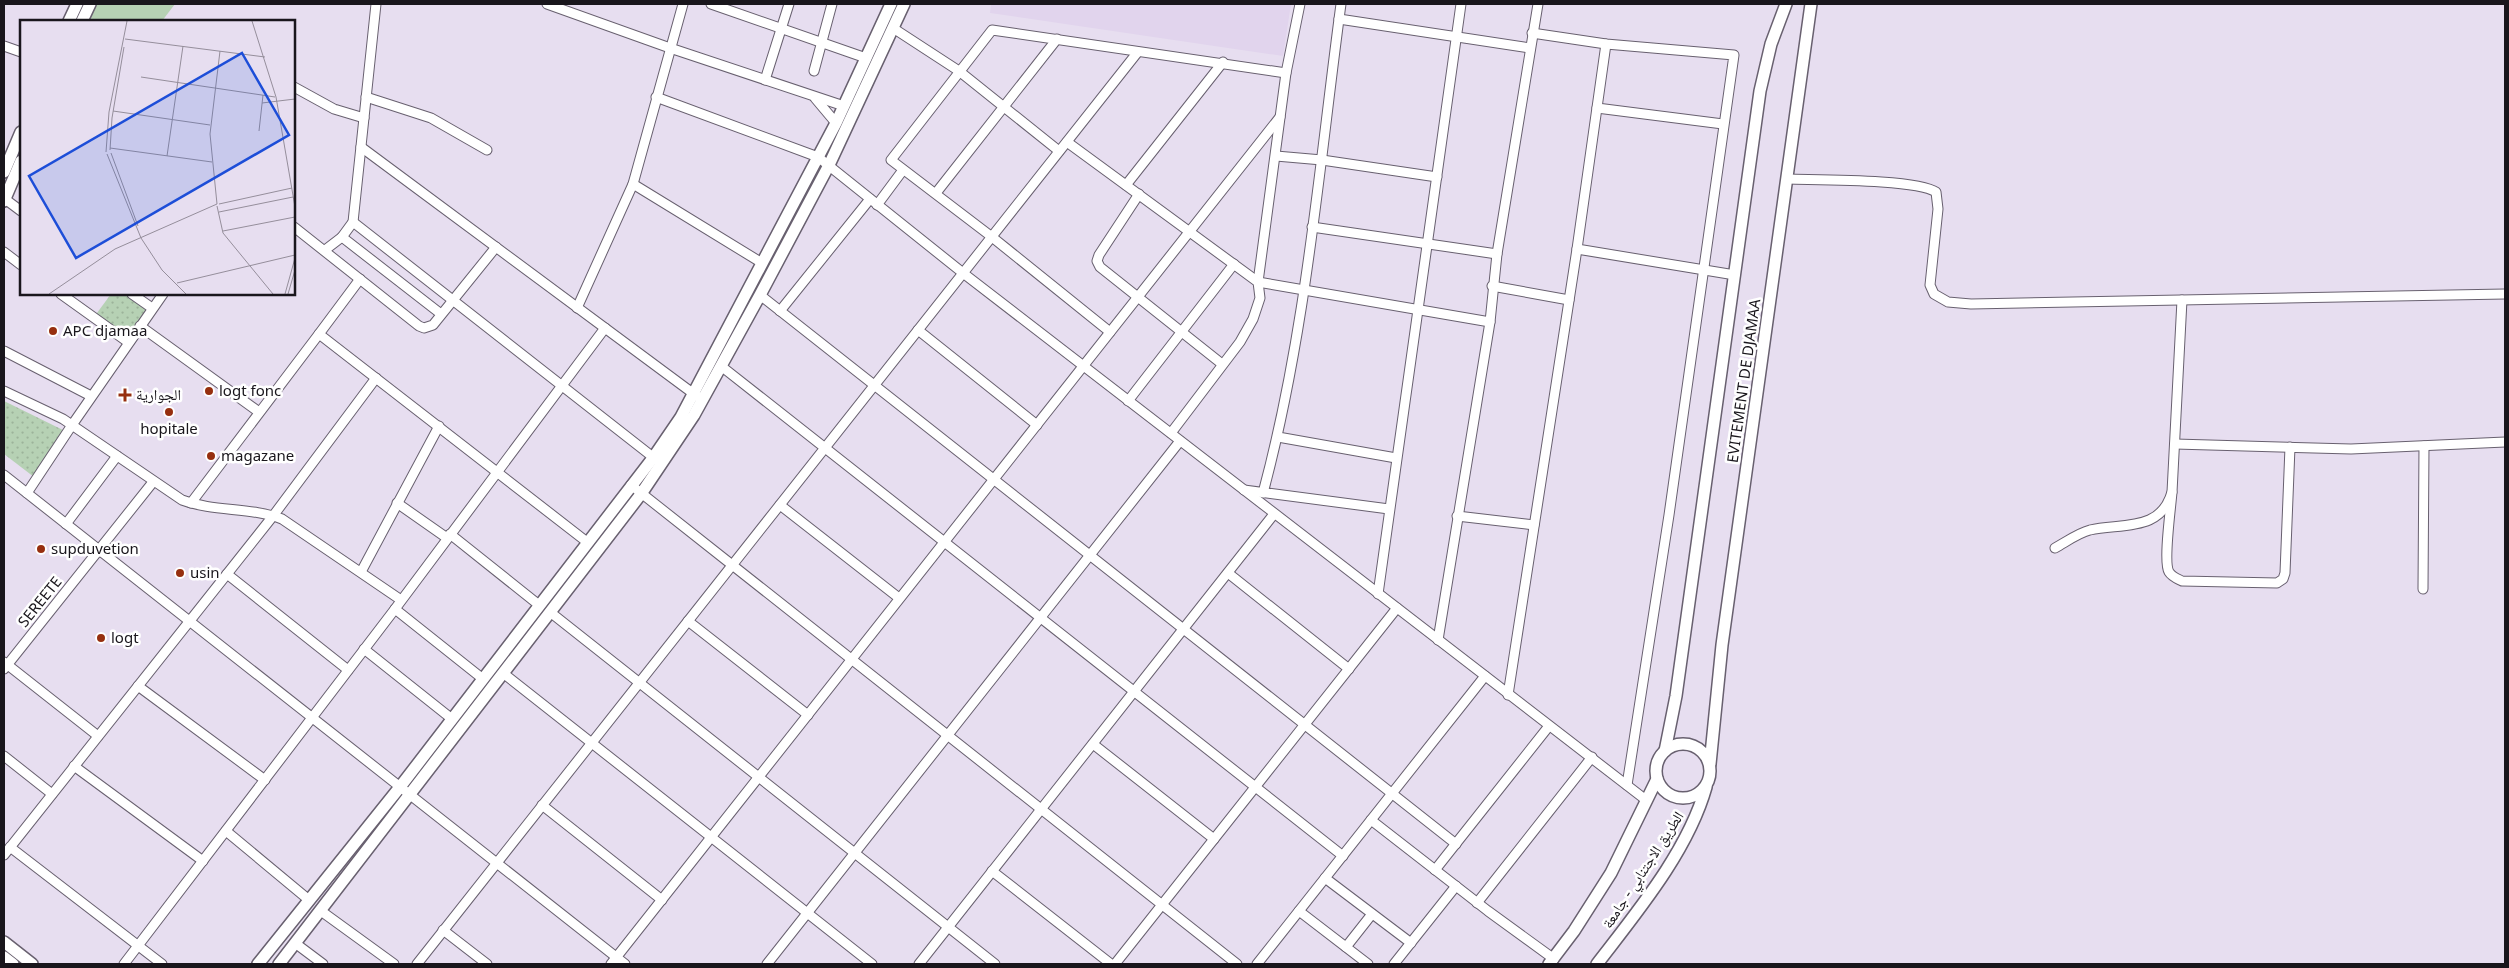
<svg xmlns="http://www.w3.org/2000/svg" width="2509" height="968" font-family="'Noto Sans','Noto Naskh Arabic',sans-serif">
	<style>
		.built { fill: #e1d4ed }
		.park { fill: url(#park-dots) }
		.garden { fill: #b6d1b4 }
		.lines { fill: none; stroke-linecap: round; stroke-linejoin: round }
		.minor-casing { stroke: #68606f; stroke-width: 11 }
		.major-casing { stroke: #68606f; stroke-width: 14 }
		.minor { stroke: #fff; stroke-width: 9 }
		.major { stroke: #fff; stroke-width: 11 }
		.poi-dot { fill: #962f0f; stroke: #fff; stroke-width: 2 }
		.labels { text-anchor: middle; stroke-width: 5; stroke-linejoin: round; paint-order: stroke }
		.poi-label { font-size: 15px; fill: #19161c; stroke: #fff; text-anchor: start }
		.street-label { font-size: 15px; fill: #19161c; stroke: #fff }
		.inset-road { fill: none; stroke: #958e9b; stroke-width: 1 }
		.view { fill: #1d4ed8; fill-opacity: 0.15; stroke: #1d4ed8; stroke-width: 2.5 }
		.inset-edge { fill: none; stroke: #19161c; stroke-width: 2.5 }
	</style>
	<defs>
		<pattern id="park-dots" width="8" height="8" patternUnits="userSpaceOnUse" patternTransform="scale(1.25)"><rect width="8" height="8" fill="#b6d1b4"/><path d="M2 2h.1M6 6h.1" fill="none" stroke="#9cb39a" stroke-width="1.8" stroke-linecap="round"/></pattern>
	</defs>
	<rect width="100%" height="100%" fill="#e7def0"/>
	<path class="built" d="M991,4H1291L1283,56L990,13Z"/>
	<g class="park">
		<path d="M111,294H132L150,309L128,341L94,317Z"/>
		<path d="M4,401L67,432L34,477L4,454Z"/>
	</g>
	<path class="garden" d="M96,4H175L162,21H90Z"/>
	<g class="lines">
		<defs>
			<g id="minor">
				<path d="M547,4L670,48L844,106"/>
				<path d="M711,4L866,58"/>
				<path d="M1300,4L1286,73L1258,282L1490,322"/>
				<path d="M1339,19L1530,48"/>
				<path d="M893,28L959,71L1059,151"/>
				<path d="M1532,33L1606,44L1734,55L1669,515L1627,785"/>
				<path d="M4,46L21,52"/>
				<path d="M814,71L832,4"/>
				<path d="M765,80L789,4"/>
				<path d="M294,87L334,109L364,118"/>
				<path d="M366,97L431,118L487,150"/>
				<path d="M656,97L818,157L963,273L1646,800"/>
				<path d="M815,98L836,123"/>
				<path d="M1597,108L1723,124"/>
				<path d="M1067,142L1258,282L1260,298L1253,319L1240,342L1171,433"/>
				<path d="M361,147L698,397"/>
				<path d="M1276,156L1322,160L1437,177"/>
				<path d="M1788,179C1817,180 1917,179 1936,192L1938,209L1930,285L1934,294L1948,302L1971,304L2505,294"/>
				<path d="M633,184L762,263"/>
				<path d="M1126,185L1223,62"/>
				<path d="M936,193L1057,39"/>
				<path d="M1139,194L1099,255L1097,261L1100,267L1222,364"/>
				<path d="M5,199L21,211"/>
				<path d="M877,205L903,170"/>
				<path d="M353,222L658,461"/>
				<path d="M294,227L419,326L424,328L433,325L496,247"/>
				<path d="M1312,227L1497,254"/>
				<path d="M342,237L441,314"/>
				<path d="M1577,249L1735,275"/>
				<path d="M325,250L342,237L353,222L376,4"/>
				<path d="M4,252L21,265"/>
				<path d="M1492,286L1569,300"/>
				<path d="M61,294L128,342"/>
				<path d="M132,294L152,308"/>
				<path d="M760,295L1456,844"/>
				<path d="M577,308L633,184L683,4"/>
				<path d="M780,311L870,199"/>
				<path d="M140,326L259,412"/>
				<path d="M918,330L1037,425"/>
				<path d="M1110,332L992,237L891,160L992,30L1286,73"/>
				<path d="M319,334L360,279"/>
				<path d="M4,351L91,396"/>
				<path d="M721,366L1343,856"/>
				<path d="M4,391L63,419L182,500C214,512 251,507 282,519L401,600"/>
				<path d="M1128,401L1234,264"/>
				<path d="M1278,437L1396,458"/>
				<path d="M2175,444L2351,449L2505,442"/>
				<path d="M4,475L625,964"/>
				<path d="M631,485L1237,964"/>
				<path d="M1244,490L1389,509"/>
				<path d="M2172,492C2171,507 2163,562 2169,572C2172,577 2178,579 2182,581L2277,583L2283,579L2285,573L2290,447"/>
				<path d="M27,493L72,425L163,294"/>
				<path d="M1263,493C1306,333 1319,167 1341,4"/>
				<path d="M191,503L319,334L587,542"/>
				<path d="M397,503L447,538"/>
				<path d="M780,505L899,598"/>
				<path d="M1457,516L1534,525"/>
				<path d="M66,524L117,456"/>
				<path d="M450,534L539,605"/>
				<path d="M2055,548C2066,542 2078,533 2090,530C2122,523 2161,532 2172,492L2182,300"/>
				<path d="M361,572L439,426"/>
				<path d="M1228,573L1349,669"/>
				<path d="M227,574L348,670"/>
				<path d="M2423,589L2424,446"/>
				<path d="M1378,594L1461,4"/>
				<path d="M395,609L483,679"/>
				<path d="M550,612L995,964"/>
				<path d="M688,621L808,715"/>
				<path d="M1438,640L1490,322L1497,254L1538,4"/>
				<path d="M364,649L452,719"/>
				<path d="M4,662L98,736"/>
				<path d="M4,669L153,482"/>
				<path d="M503,673L872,964"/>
				<path d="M138,686L265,780"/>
				<path d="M1508,695L1577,249L1606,44"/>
				<path d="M1093,744L1214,839"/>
				<path d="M4,756L52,794"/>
				<path d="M74,766L203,861"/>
				<path d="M542,805L662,900"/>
				<path d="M1371,820L1488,911L1554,959"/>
				<path d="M226,831L309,900"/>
				<path d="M10,847L162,964"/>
				<path d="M4,855L273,516L376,378"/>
				<path d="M1435,870L1549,726"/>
				<path d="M992,871L1111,964"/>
				<path d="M1325,878L1411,943"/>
				<path d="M1477,903L1592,757"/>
				<path d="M321,911L394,964"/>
				<path d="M1299,911L1368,964"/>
				<path d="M443,930L487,964"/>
				<path d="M295,943L323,964"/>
				<path d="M1346,947L1372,914"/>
				<path d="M124,964L395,609L605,328"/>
				<path d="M417,964L1137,53"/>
				<path d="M611,964L1280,117"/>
				<path d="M767,964L1180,441"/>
				<path d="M919,964L1274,514"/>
				<path d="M1115,964L1397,608"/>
				<path d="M1257,964L1485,676"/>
				<path d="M1394,964L1456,886"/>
			</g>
			<g id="major">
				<path d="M69,21L77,4"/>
				<path d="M82,21L90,4"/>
				<path d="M4,172L21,132"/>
				<path d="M4,201L21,161"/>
				<circle cx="1683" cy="771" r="27"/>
				<path d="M1665,751L1676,696L1760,91L1771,44L1786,4"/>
				<path d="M1710,764L1722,645L1811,4"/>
				<path d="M4,942L32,964"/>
				<path d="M4,957L13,964"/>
				<path d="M258,964L400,787L653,458L681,417L836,123L891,4"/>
				<path d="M279,964L641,494L694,415L760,295L829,165L904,4"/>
				<path d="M1549,964L1574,931L1611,873L1657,779"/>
				<path d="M1597,964C1637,912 1688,851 1706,787"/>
			</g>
		</defs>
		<use href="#minor" class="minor-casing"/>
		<use href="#major" class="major-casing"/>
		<use href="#minor" class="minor"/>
		<use href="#major" class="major"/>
	</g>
	<g class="poi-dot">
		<circle cx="53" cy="331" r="5"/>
		<circle cx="209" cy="391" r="5"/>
		<path d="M122.5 387.5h5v5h5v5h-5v5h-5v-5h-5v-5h5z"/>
		<circle cx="169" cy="412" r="5"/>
		<circle cx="211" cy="456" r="5"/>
		<circle cx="41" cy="549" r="5"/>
		<circle cx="180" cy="573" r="5"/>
		<circle cx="101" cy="638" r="5"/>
	</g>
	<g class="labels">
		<g class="poi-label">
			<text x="63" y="336">APC djamaa</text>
			<text x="219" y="396">logt fonc</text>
			<text x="136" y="400">الجوارية</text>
			<text x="169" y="434" text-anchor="middle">hopitale</text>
			<text x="221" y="461">magazane</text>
			<text x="51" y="554">supduvetion</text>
			<text x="190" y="578">usin</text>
			<text x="111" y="643">logt</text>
		</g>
		<g class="street-label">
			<text transform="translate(1744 381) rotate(-82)" y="5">EVITEMENT DE DJAMAA</text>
			<text transform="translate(40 602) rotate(-51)" y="5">SEREETE</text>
			<text transform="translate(1643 870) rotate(-57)" y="5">الطريق الاجتنابي - جامعة</text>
		</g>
	</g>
	<g transform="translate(20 20)">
		<rect width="275" height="275" fill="#e7def0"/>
		<path class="inset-road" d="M232,1L256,77L275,187M105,19L245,37M121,57L255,77M242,83L275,79M93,91L190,105M239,111L243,75M90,128L192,142M90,130L92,98L104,27M86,132L89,92L107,1M91,133L118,206M87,134L121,218L142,250L166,274M147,136L163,26M197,184L190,114L200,31M199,184L272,168M197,186L203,213L253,274M199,192L273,177M203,211L275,197M157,263L275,235M29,274L95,229L197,184M265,274L275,238M268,274L275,250"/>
		<path class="view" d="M222,33L269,115L56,238L9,156Z"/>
		<rect width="275" height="275" class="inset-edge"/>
	</g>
	<rect width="2509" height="968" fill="none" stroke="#19161c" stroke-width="10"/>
</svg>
